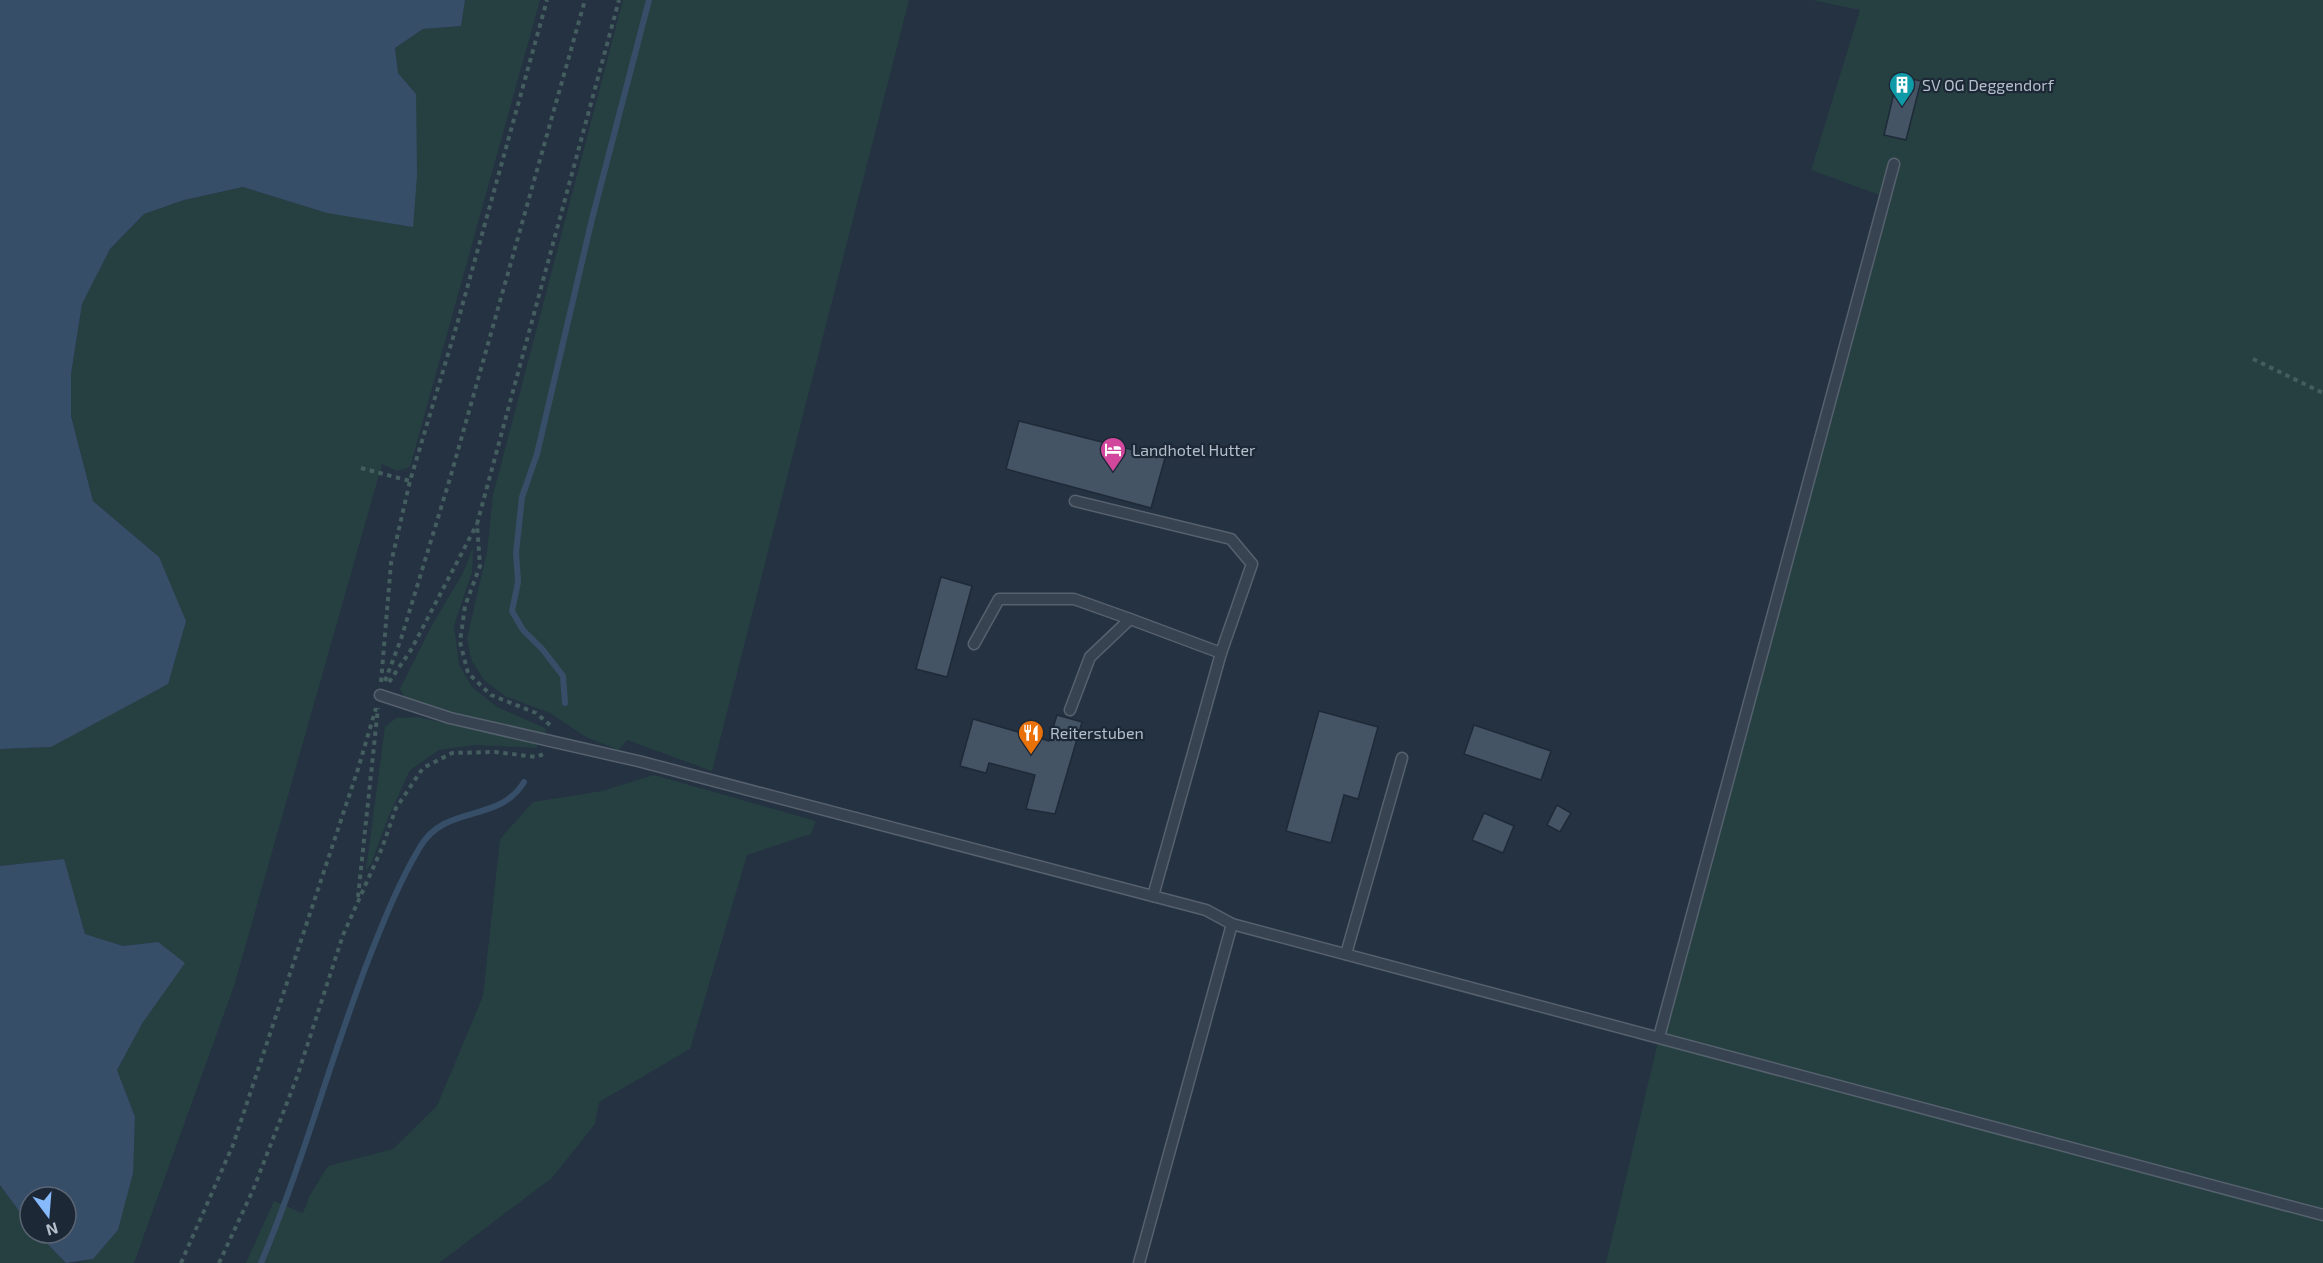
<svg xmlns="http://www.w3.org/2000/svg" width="2323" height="1263" font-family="'Exo 2',sans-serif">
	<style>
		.green { fill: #264042 }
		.water { fill: #374e69 }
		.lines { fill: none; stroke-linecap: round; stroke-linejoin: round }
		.stream { stroke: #374e69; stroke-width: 6 }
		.building { fill: #455465; stroke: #1f2a38; stroke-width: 1.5 }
		.service-casing { stroke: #56616e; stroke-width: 13 }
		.path { stroke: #445d5f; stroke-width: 4; stroke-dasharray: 4.5 4.5; stroke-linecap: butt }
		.service { stroke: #384351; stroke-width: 10 }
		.labels { text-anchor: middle; stroke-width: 4.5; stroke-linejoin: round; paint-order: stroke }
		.poi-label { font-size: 16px; fill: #b5becb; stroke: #1d2836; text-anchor: start }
	</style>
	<rect width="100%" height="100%" fill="#243241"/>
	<g class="green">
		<path d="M465,0H540L410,467L397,471L382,464L234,986L134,1263H77L93,1259L118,1230L132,1173L135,1117L117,1070L143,1022L158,942L123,946L85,934L63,859L0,866V749L51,747L159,557L93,501L71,416V374L82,304L110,249L144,214L184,200L243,187L327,213L416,94L398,73L395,48L423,29L461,26Z"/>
		<path d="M623,0H909L712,771L627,740L619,750L586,737L550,713L505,696L484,680L471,659L467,638L487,552L493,495Z"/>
		<path d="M1812,0H2323V1263H1606L1659,1037L1885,197L1811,170L1860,10Z"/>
		<path d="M473,547L472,572L454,626L459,665L472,687L497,707L545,728L546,734L427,707L405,698L400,689L431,627L463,573Z"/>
		<path d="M418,717L537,744V748L475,745L439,750L410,770L388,818L371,864L366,870L385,727L396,718Z"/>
		<path d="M654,775L816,821L811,834L747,855L690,1049L599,1102L595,1124L552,1178L439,1263H246L274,1201L303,1213L310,1195L328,1166L393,1149L437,1106L483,996L500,839L533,802L602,791Z"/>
		<path d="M0,1185L30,1226V1233H37L66,1263H0Z"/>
	</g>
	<g class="water">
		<path d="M0,0H465L461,26L423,29L395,48L398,73L416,94L417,175L413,227L327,213L243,187L184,200L144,214L110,249L82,304L71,374V416L93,501L159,557L186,621L168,684L51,747L0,749Z"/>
		<path d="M64,859L85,934L123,946L158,942L185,963L143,1022L117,1070L135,1117L133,1173L118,1230L93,1259L66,1263L37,1233H66V1197H30V1226L0,1185V866Z"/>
	</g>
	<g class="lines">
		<g class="stream">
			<path d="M565,703L563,676L543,650L523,630L512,611L518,582L516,553L522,497L537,454L592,219L649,0"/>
			<path d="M261,1263C303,1164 330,1059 369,958C384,920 399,882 420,847C446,803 499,824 524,782"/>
		</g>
	</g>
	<g class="building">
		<path d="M1898,76L1921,81L1906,140L1884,135Z"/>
		<path d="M1019,421L1165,458L1151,508L1006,469Z"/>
		<path d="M941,577L972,586L947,677L916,669Z"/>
		<path d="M1319,711L1378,727L1358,799L1344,795L1331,843L1286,831Z"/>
		<path d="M1057,715L1082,722L1055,814L1026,809L1035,775L989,763L986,773L960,766L973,719L1049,741Z"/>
		<path d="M1474,725L1551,751L1541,780L1464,754Z"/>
		<path d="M1557,805L1571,813L1560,832L1547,825Z"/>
		<path d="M1484,813L1514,826L1503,853L1472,840Z"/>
	</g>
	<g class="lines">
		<defs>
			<g id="service">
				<path d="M1075,501L1231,539L1252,564L1221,653"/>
				<path d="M974,644L999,599H1074L1130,619"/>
				<path d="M380,695L450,718L638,761L1206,910L1232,924L2323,1215"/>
				<path d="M1070,710L1090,657L1130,619L1221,653L1153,896"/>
				<path d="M1346,954L1402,758"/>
				<path d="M1659,1037L1894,164"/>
				<path d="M1139,1263L1232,924"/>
			</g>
		</defs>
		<use href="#service" class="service-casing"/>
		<g class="path">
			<path d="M2253,359L2323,393"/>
			<path d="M361,468L410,481"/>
			<path d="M385,681L401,639L451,475L585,0"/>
			<path d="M381,682L391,563L410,481L458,321L547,0"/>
			<path d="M389,682L411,650L477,524"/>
			<path d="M550,725L536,713L491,695L468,673L460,642L465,606L480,566L477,524L619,0"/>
			<path d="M358,897L378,708"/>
			<path d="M181,1263L233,1145L358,769L376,708"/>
			<path d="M219,1263L253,1190L297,1077L343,935L382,848L396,808L423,768L452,753L495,752L536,757L544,754"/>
		</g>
		<use href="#service" class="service"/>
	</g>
	<defs>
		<symbol id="building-pin" viewBox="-11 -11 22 30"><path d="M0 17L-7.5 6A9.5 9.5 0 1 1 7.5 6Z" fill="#0f9aa8" stroke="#1d2836"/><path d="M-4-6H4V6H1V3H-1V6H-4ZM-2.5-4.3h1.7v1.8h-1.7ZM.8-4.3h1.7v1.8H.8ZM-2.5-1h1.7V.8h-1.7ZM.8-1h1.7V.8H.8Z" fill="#fff"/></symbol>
		<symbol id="hotel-pin" viewBox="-11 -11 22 30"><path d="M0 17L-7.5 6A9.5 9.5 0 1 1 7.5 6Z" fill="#d1479c" stroke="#1d2836"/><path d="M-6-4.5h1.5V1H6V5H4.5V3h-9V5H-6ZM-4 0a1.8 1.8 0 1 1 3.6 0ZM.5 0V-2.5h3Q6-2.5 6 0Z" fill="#fff"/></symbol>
		<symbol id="restaurant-pin" viewBox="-11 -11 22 30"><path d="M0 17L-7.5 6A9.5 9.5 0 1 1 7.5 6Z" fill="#e8710a" stroke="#1d2836"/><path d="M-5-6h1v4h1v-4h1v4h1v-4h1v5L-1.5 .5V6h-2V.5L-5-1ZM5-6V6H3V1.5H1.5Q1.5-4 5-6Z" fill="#fff"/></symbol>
	</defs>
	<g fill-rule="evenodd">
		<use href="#building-pin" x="1887" y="70" width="30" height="40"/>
		<use href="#hotel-pin" x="1098" y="435" width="30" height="40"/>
		<use href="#restaurant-pin" x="1016" y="718" width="30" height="40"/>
	</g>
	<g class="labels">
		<g class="poi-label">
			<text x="1922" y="91">SV OG Deggendorf</text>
			<text x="1132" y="456">Landhotel Hutter</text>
			<text x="1050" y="739">Reiterstuben</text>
		</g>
	</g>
	<g transform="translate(48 1215) rotate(164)"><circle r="28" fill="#1d2836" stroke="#5a6472" stroke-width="1.5"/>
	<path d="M0-4.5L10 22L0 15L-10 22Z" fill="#87bafd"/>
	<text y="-9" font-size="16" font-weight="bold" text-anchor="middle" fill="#b5becb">N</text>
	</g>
</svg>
